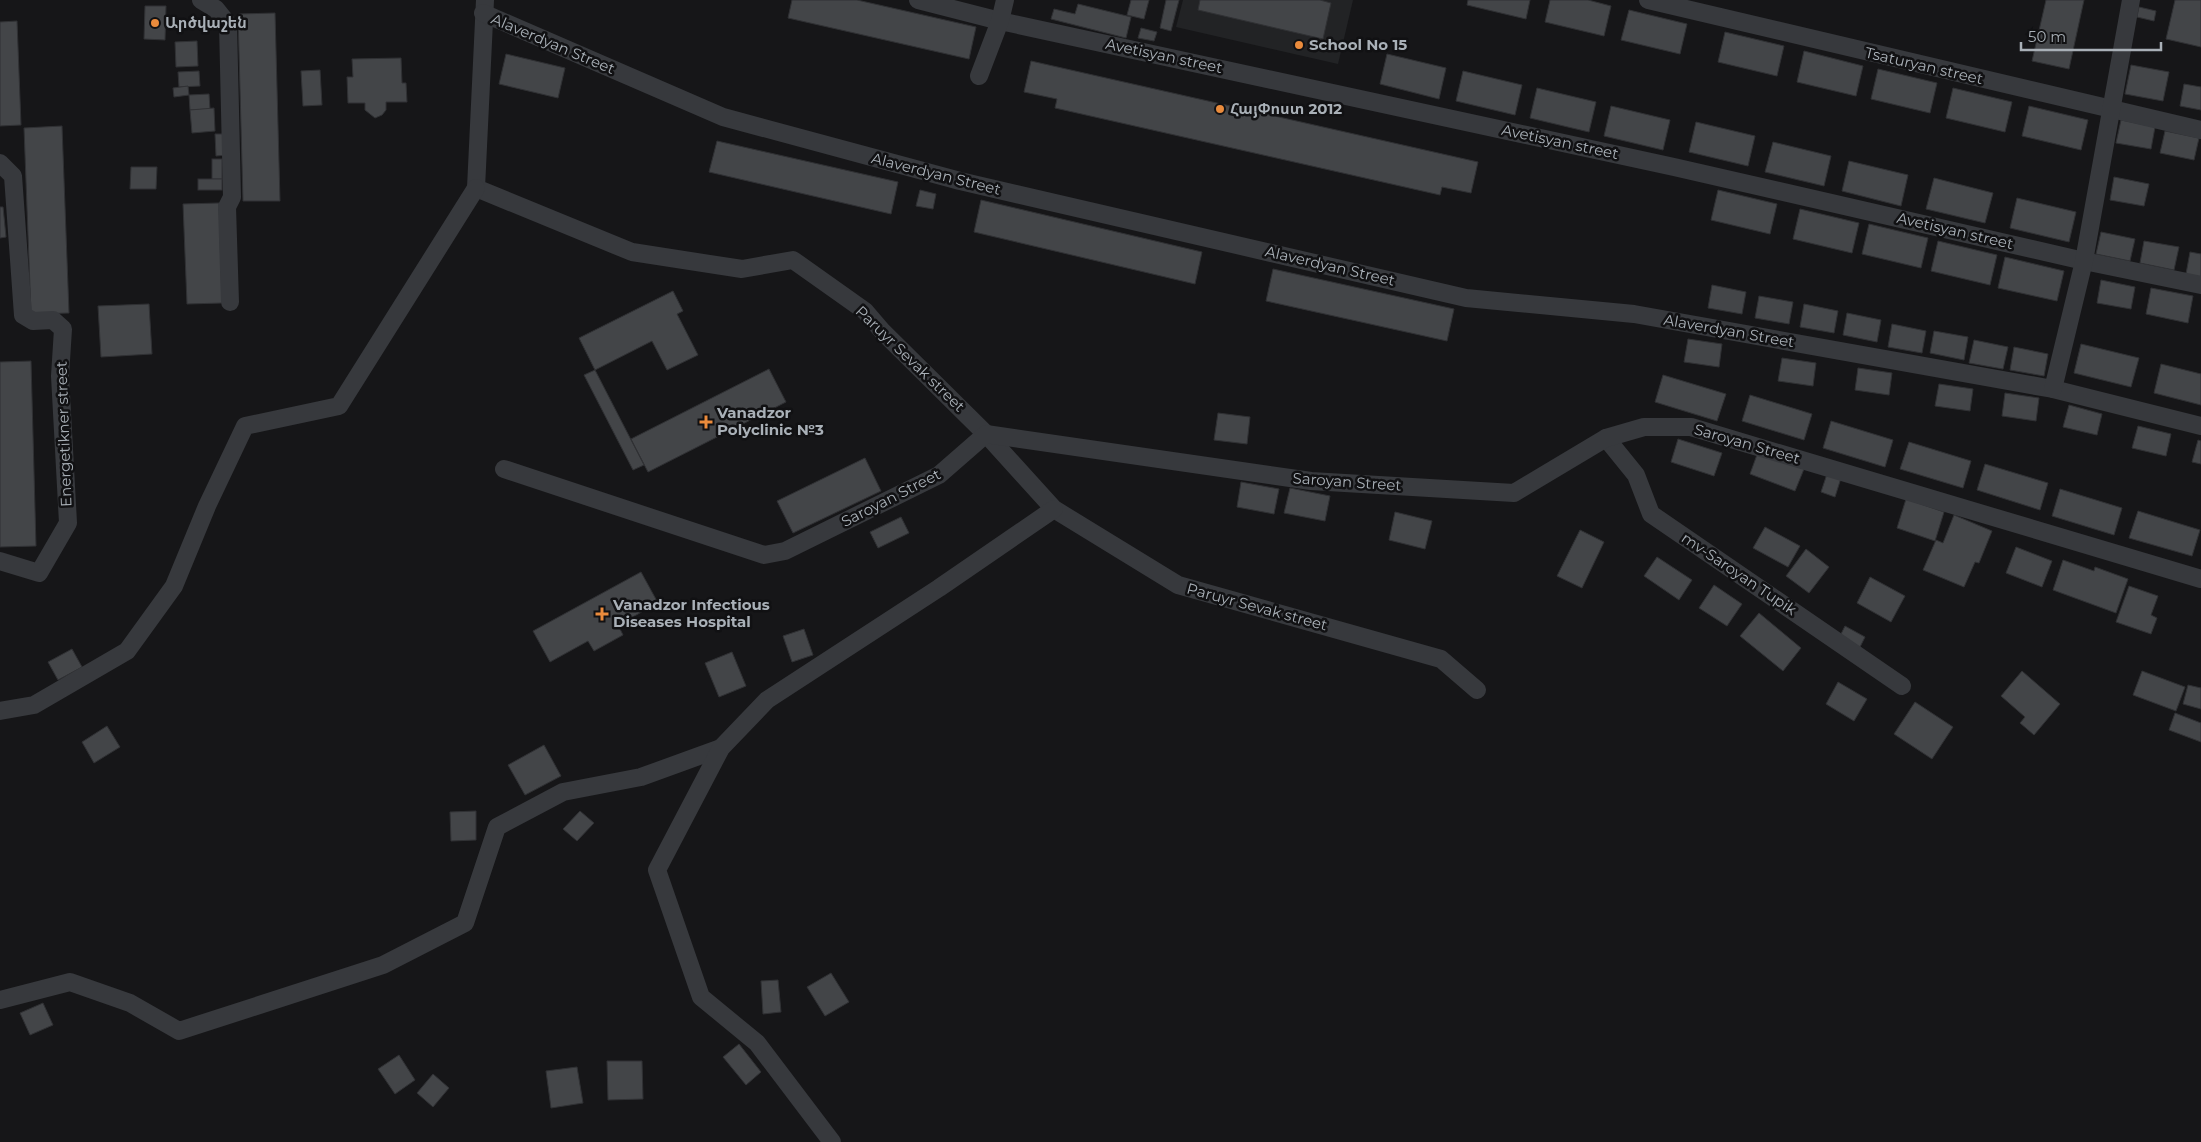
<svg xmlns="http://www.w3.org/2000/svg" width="2201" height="1142" font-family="Montserrat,'Noto Sans Armenian',sans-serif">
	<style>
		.built { fill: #222325 }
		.building { fill: #434548; stroke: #303134 }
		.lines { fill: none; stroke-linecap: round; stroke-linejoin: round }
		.minor { stroke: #37393d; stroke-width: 18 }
		.poi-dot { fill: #ea8b3c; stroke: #111113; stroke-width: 2 }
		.labels { text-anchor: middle; stroke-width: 5; stroke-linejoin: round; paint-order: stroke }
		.poi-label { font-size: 15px; font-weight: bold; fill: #a9b0b7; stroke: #111113; text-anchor: start }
		.street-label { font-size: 15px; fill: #a9b0b7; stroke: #111113 }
	</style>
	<rect width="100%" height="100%" fill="#161618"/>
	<path class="built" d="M1183,0H1353L1338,64L1176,27Z"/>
	<g class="building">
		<path d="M792,0H857L976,27L969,59L788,18Z"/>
		<path d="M1131,0H1149L1144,19L1127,15Z"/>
		<path d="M1166,0H1179L1171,31L1160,28Z"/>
		<path d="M1200,0H1320L1331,3L1323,39L1198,10Z"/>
		<path d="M1468,0H1530L1526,19L1467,5Z"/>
		<path d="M1550,0H1588L1611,6L1604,36L1545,22Z"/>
		<path d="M2046,0H2084L2069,69L2032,61Z"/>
		<path d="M2175,0H2201V47L2166,39Z"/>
		<path d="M1078,4L1131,17L1126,38L1051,19L1054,9L1075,14Z"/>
		<path d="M145,6H166L165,40L144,39Z"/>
		<path d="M2139,7L2156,11L2154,21L2137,17Z"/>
		<path d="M1629,10L1687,24L1680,54L1621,40Z"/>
		<path d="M275,13L280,201H243L238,14Z"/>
		<path d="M17,21L21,125L0,126V22Z"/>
		<path d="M1141,28L1157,32L1154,41L1138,38Z"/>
		<path d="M1725,32L1784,46L1777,76L1718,62Z"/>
		<path d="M197,41L198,66L176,67L175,42Z"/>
		<path d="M1804,51L1863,66L1856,96L1797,82Z"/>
		<path d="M506,54L565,68L558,98L499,84Z"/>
		<path d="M1387,54L1446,68L1439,99L1380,84Z"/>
		<path d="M401,58L402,83H406L407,102H386V110L382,115L375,118L365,110V103H348L347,77H353L352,59Z"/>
		<path d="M1031,61L1478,162L1471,193L1442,187L1440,195L1055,108L1057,99L1024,92Z"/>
		<path d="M2131,65L2169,72L2163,101L2125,94Z"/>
		<path d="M1878,69L1937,83L1930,113L1871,99Z"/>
		<path d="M320,70L322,105L303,106L301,71Z"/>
		<path d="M199,71L200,86L179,87L178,72Z"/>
		<path d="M1463,71L1522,85L1515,115L1456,101Z"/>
		<path d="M2184,84L2201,87V110L2180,106Z"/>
		<path d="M188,86L189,95L174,97L173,88Z"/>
		<path d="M1537,88L1596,102L1589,132L1530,118Z"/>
		<path d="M1953,88L2012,102L2005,132L1946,118Z"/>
		<path d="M209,94L210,109L190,110L189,95Z"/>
		<path d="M1611,106L1670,120L1663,150L1604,136Z"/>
		<path d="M2029,106L2088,120L2081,150L2022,136Z"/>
		<path d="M214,108L215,131L192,133L190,110Z"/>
		<path d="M2121,120L2155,127L2151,149L2116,143Z"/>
		<path d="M1696,122L1755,136L1748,166L1689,152Z"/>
		<path d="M62,126L69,313L31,314L24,128Z"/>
		<path d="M2165,131L2199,138L2194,160L2160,153Z"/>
		<path d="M215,134H225L226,155L216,156Z"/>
		<path d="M717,141L898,182L891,214L709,172Z"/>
		<path d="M1773,142L1831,156L1824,186L1765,172Z"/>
		<rect x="212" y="159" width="10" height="20"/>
		<path d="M1849,161L1908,175L1901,206L1842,191Z"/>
		<path d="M131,167H157L156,189H130Z"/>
		<path d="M2114,177L2149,184L2144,206L2110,200Z"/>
		<path d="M1934,178L1993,193L1985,223L1926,209Z"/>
		<rect x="198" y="179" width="24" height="11"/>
		<path d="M920,190L936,194L933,209L916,206Z"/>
		<path d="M1718,190L1777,204L1770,234L1711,220Z"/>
		<path d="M2017,198L2076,212L2069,242L2010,228Z"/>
		<path d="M981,200L1202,252L1195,284L974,232Z"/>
		<path d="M219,203L222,303L187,304L183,204Z"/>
		<path d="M0,207H3L6,237L0,238Z"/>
		<path d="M1800,209L1859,223L1852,253L1793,239Z"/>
		<path d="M1869,224L1928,238L1921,268L1862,254Z"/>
		<path d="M2101,232L2135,239L2130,261L2096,254Z"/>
		<path d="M1938,241L1997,255L1990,285L1931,271Z"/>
		<path d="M2144,241L2179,247L2174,270L2140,263Z"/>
		<path d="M2190,252L2201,254V277L2186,274Z"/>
		<path d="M2005,257L2064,271L2057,301L1998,288Z"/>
		<path d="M1273,269L1454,309L1447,341L1266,301Z"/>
		<path d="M2101,280L2135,287L2131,309L2097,303Z"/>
		<path d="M1712,285L1746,292L1742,314L1708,308Z"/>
		<path d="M2151,288L2193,296L2188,323L2146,314Z"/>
		<path d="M673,291L683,311L677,314L698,355L667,370L652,341L595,370L579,338Z"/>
		<path d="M1759,296L1793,302L1789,324L1755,318Z"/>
		<path d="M149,304L152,354L101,357L98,306Z"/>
		<path d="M1804,304L1838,311L1834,333L1800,327Z"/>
		<path d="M1847,313L1881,320L1877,342L1843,335Z"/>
		<path d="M1892,324L1926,331L1922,353L1888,347Z"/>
		<path d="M1934,331L1968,337L1964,360L1930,353Z"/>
		<path d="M1688,339L1722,344L1719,367L1684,362Z"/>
		<path d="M1974,340L2008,347L2003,369L1969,363Z"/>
		<path d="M2081,344L2139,358L2131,387L2074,373Z"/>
		<path d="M2014,347L2048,354L2044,376L2010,370Z"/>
		<path d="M1782,358L1816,363L1813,386L1778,381Z"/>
		<path d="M31,361L36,546L0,547V362Z"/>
		<path d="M2161,364L2201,374V405L2154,393Z"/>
		<path d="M1858,368L1892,373L1889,395L1855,390Z"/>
		<path d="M769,369L786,402L648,472L631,439Z"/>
		<path d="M595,370L644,465L633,470L584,375Z"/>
		<path d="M1663,375L1726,394L1717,421L1655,402Z"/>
		<path d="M1939,384L1973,389L1970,411L1935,406Z"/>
		<path d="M2005,393L2039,398L2036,421L2002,416Z"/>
		<path d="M1750,395L1812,414L1804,440L1742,421Z"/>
		<path d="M2069,405L2102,414L2097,435L2063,427Z"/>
		<path d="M1218,413L1250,417L1247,444L1214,440Z"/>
		<path d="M1831,421L1893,440L1885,467L1823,448Z"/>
		<path d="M2138,426L2171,434L2166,456L2132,448Z"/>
		<path d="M1678,439L1722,453L1714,476L1671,462Z"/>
		<path d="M2198,440L2201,441V464L2192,462Z"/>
		<path d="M1909,442L1971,461L1963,488L1900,469Z"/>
		<path d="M1758,452L1804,469L1795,491L1750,474Z"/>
		<path d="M865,458L881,491L793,533L777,501Z"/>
		<path d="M1985,464L2048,483L2040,510L1977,490Z"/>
		<path d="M1827,474L1841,478L1835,497L1821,492Z"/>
		<path d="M1241,482L1279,489L1274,514L1237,507Z"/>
		<path d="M1290,488L1330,496L1325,521L1284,513Z"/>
		<path d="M2060,489L2122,508L2114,535L2052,516Z"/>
		<path d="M1906,499L1944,512L1935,541L1897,528Z"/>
		<path d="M2138,511L2200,530L2192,556L2129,538Z"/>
		<path d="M1395,512L1432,521L1425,549L1389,540Z"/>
		<path d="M1954,515L1992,531L1979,563L1975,562L1964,587L1923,570L1936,540L1943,543Z"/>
		<path d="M901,517L909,533L878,548L870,532Z"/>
		<path d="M1765,527L1800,546L1788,567L1753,548Z"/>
		<path d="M1580,530L1604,542L1582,588L1557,576Z"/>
		<path d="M2016,547L2052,561L2042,587L2006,573Z"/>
		<path d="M1806,549L1829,567L1809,593L1786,576Z"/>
		<path d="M1657,557L1692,580L1679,600L1644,576Z"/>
		<path d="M2063,560L2094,571L2095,567L2128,579L2116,613L2053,590Z"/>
		<path d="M641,572L658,603L618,625L623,635L594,651L588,641L550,662L533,631Z"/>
		<path d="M1870,577L1905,596L1891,622L1857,603Z"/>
		<path d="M1714,585L1742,604L1727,626L1699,608Z"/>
		<path d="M2129,586L2158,596L2151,615L2157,618L2151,634L2116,622Z"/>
		<path d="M1759,613L1801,648L1783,671L1740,636Z"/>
		<path d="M1845,626L1865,637L1859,649L1839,638Z"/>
		<path d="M804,629L813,655L792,662L783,636Z"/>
		<path d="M72,649L82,667L58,680L48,662Z"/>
		<path d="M732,652L746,686L719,697L705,663Z"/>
		<path d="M2022,671L2060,704L2034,735L2020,723L2025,717L2001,696Z"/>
		<path d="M2142,671L2185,687L2176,711L2133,695Z"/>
		<path d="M1838,682L1867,699L1854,721L1826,704Z"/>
		<path d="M2188,685L2201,688V709L2183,704Z"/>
		<path d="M1915,702L1953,727L1932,759L1894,734Z"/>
		<path d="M2175,713L2201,723V742L2169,730Z"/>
		<path d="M107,726L120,747L94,763L82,742Z"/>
		<path d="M544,745L561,776L525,795L508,765Z"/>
		<path d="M476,811V840L451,841L450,812Z"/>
		<path d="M580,811L594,823L577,841L563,829Z"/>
		<path d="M831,973L849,1002L825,1016L807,987Z"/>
		<path d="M778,980L781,1012L763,1014L761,981Z"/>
		<path d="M43,1003L53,1025L30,1035L20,1013Z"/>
		<path d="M739,1044L761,1072L746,1085L723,1057Z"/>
		<path d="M399,1055L415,1080L395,1094L378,1069Z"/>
		<path d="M607,1061H642L643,1099L608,1100Z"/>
		<path d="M577,1067L583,1103L551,1108L546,1071Z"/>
		<path d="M433,1074L449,1088L433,1107L417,1093Z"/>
	</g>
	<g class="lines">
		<g class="minor">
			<path d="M201,0L216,9L228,24L232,197L227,207L230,302"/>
			<path d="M485,0L476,188L632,252L742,269L793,260L865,311L883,332L986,434L1054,509L1178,585L1441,659L1477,690"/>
			<path d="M918,0L1000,21L1674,167L2084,261L2201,285"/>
			<path d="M1648,0L2201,130"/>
			<path d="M483,13L723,117L960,181L1466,298L1634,314L2053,389L2201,426"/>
			<path d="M979,76L1000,21L1005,0"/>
			<path d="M0,163L13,176L23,315L33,321L53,320L63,329L60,376L68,523L39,573L0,561"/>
			<path d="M2053,389L2084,261L2131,0"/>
			<path d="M1606,438L1636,475L1651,514L1902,686"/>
			<path d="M504,469L764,555L785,551L939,475L986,434L1311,481L1514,493L1606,438L1644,427H1691L2201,579"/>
			<path d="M0,711L34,705L127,651L174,586L207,506L245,426L339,406L476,188"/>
			<path d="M0,1000L70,982L130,1003L179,1031L383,965L465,923L497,827L563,792L641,777L721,748"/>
			<path d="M832,1142L757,1043L701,997L657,870L721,748L767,700L939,588L1054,509"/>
		</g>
	</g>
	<g class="poi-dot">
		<circle cx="155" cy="23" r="5"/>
		<circle cx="1299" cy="45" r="5"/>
		<circle cx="1220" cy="109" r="5"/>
		<path d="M703.5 414.5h5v5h5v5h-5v5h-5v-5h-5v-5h5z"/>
		<path d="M599.5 606.5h5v5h5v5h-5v5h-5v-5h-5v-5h5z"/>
	</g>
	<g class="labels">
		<g class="poi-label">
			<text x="165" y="28">Արծվաշեն</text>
			<text x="1309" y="50">School No 15</text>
			<text x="1230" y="114">ՀայՓոստ 2012</text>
			<text x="717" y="418">Vanadzor<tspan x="717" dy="17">Polyclinic №3</tspan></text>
			<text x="613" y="610">Vanadzor Infectious<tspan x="613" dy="17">Diseases Hospital</tspan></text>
		</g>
		<g class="street-label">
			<text transform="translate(553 44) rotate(23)" y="5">Alaverdyan Street</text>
			<text transform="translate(1164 56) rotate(12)" y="5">Avetisyan street</text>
			<text transform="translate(1924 66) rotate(13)" y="5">Tsaturyan street</text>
			<text transform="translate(1560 142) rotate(12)" y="5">Avetisyan street</text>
			<text transform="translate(936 174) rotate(14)" y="5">Alaverdyan Street</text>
			<text transform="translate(1955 231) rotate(13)" y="5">Avetisyan street</text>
			<text transform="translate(1330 266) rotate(13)" y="5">Alaverdyan Street</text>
			<text transform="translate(1729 331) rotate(10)" y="5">Alaverdyan Street</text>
			<text transform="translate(910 359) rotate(44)" y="5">Paruyr Sevak street</text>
			<text transform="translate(64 434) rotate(-92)" y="5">Energetikner street</text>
			<text transform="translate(1747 444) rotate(16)" y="5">Saroyan Street</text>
			<text transform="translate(1347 482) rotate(4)" y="5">Saroyan Street</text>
			<text transform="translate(891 498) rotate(-27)" y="5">Saroyan Street</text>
			<text transform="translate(1739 574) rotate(34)" y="5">mv-Saroyan Tupik</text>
			<text transform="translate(1257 607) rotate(15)" y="5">Paruyr Sevak street</text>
		</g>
	</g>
	<path d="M2021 42v8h140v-8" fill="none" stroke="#a9b0b7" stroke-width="2.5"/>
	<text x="2028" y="42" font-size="15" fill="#a9b0b7" stroke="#111113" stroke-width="4" paint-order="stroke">50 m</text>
</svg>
